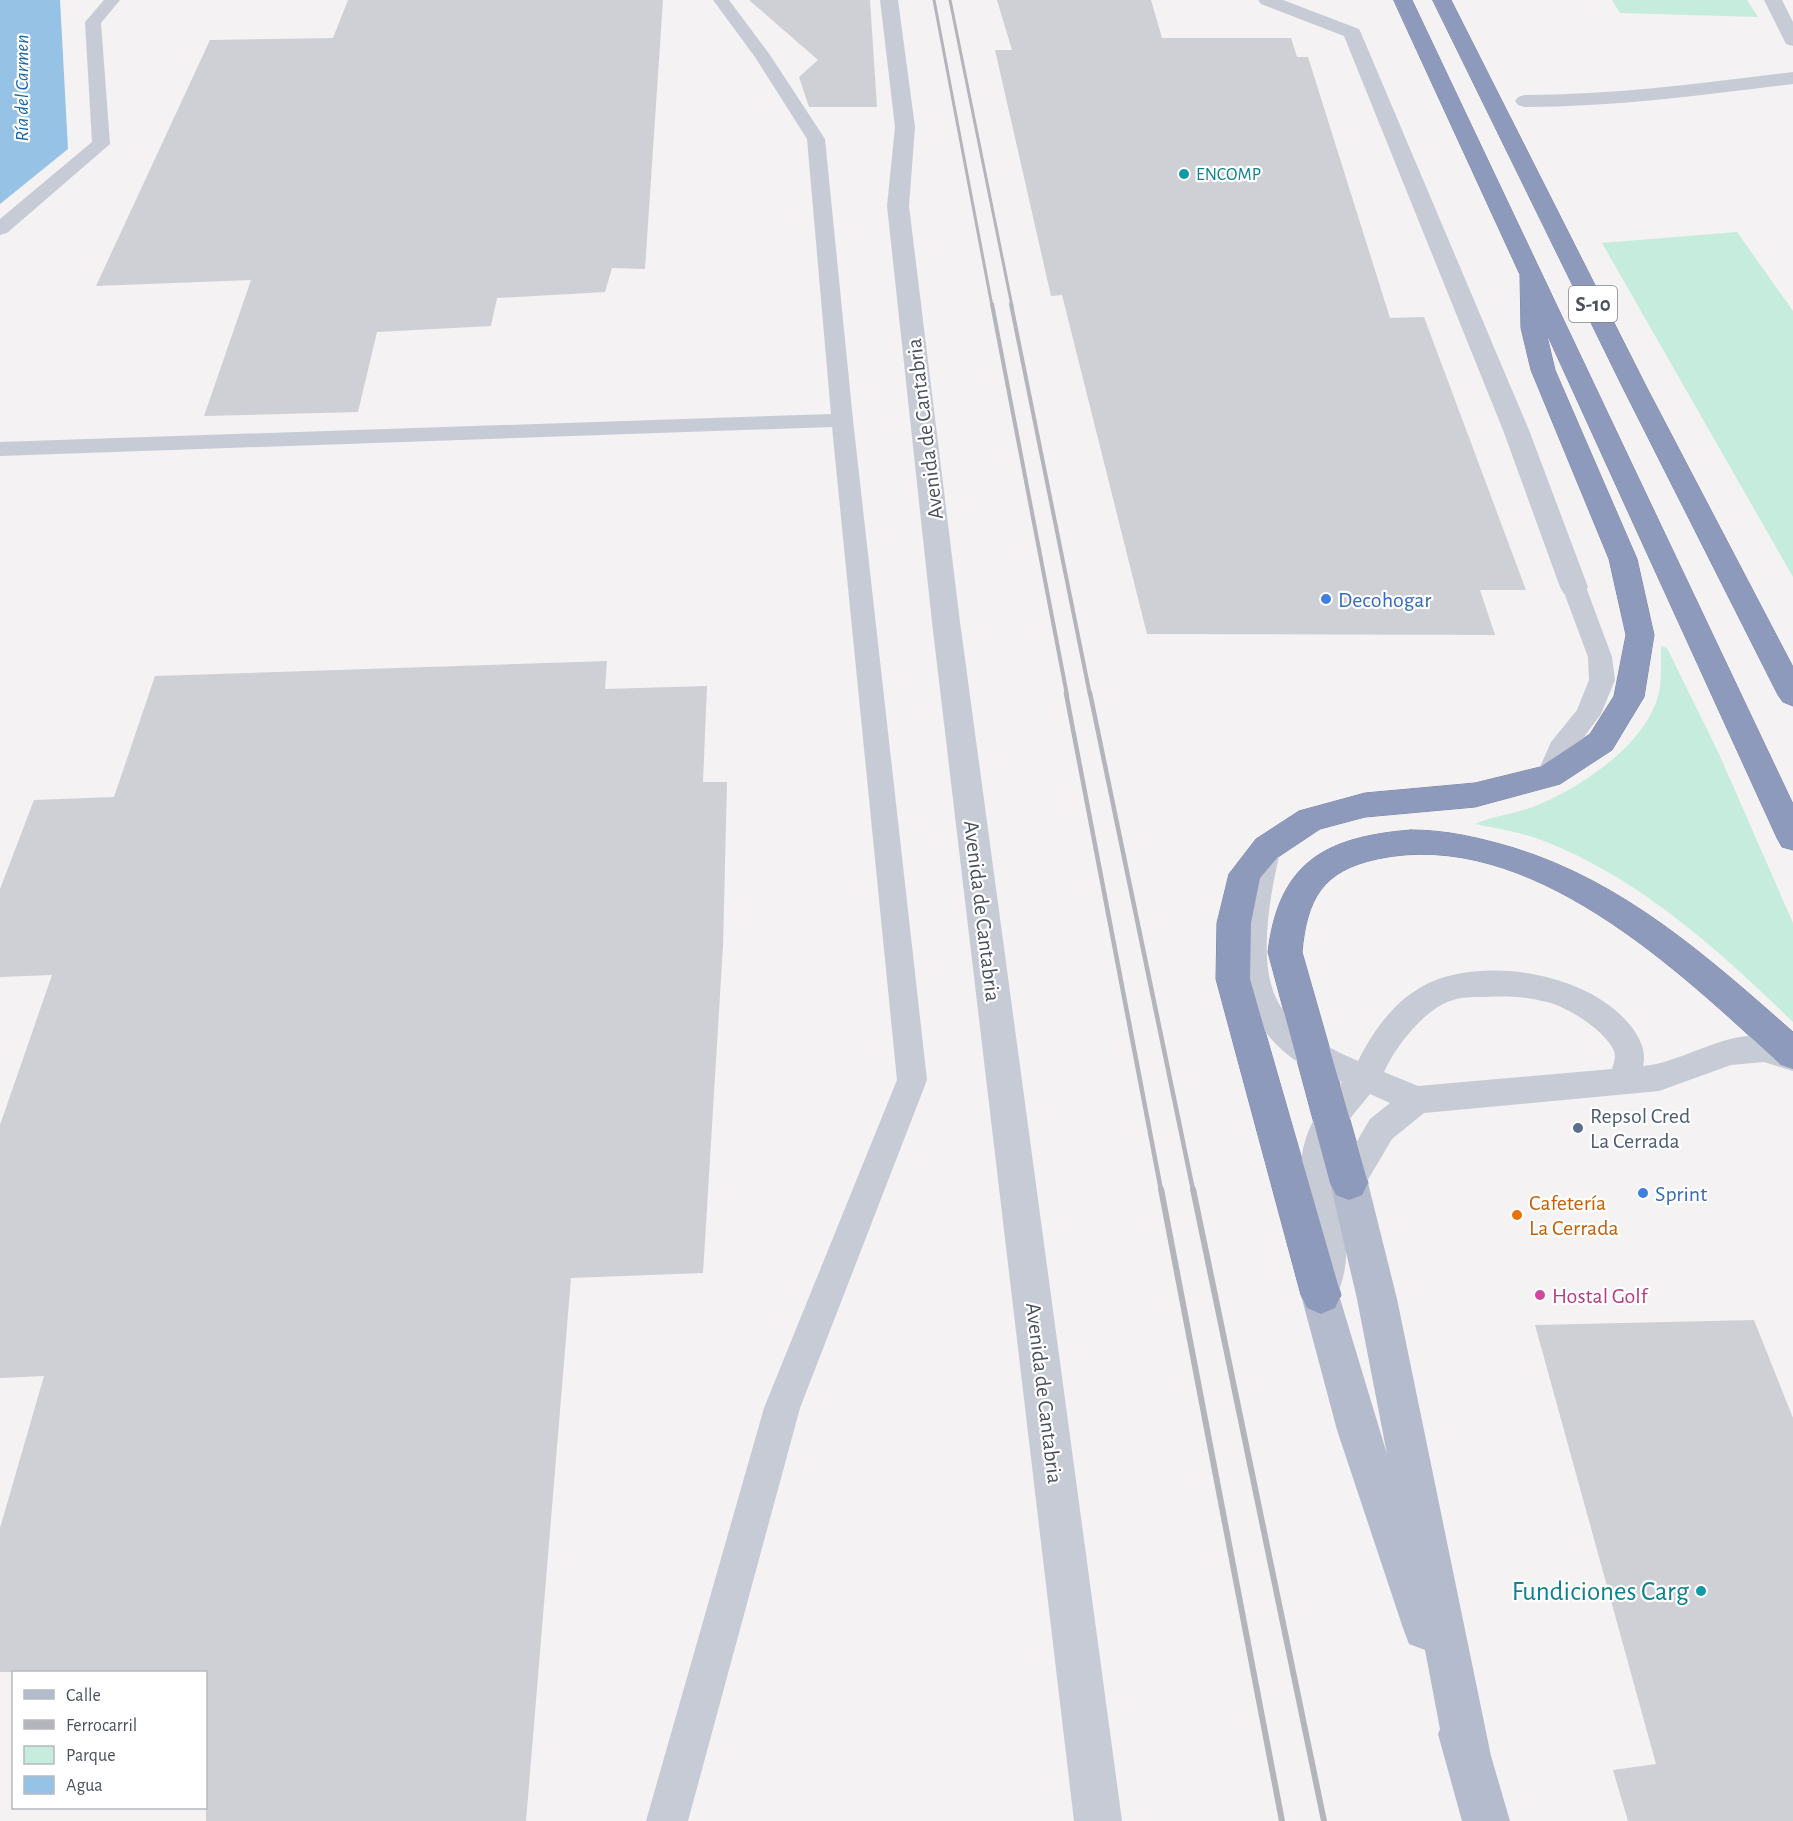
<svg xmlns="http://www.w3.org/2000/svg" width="1793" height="1821" font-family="'Alegreya Sans',sans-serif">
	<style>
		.green { fill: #c5ecdd }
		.water { fill: #96c3e5 }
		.building { fill: #cfd0d5 }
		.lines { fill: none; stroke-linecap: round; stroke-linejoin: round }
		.motorway-casing { stroke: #7985a7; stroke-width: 1 }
		.service { fill: #c7cbd5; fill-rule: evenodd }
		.minor { fill: #c7cbd5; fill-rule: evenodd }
		.primary { fill: #b4bbcd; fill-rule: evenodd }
		.motorway { fill: #8e9abb; fill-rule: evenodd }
		.rail-far3 { stroke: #b4b5bb; stroke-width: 3 }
		.rail-far2 { stroke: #b4b5bb; stroke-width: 4 }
		.rail-far1 { stroke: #b4b5bb; stroke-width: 4.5 }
		.rail { stroke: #b4b5bb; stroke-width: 6 }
		.culture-dot { fill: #0f9aa8; stroke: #fff; stroke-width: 2 }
		.shop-dot { fill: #3f7fe0; stroke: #fff; stroke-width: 2 }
		.service-dot { fill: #5c6f8a; stroke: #fff; stroke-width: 2 }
		.food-dot { fill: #e8710a; stroke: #fff; stroke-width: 2 }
		.hotel-dot { fill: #d1479c; stroke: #fff; stroke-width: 2 }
		.labels { text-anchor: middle; stroke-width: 4.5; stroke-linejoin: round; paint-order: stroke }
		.far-culture-label { font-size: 18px; fill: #0d838f; stroke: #fff; text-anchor: start }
		.far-water-label { font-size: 20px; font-style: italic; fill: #1a67a2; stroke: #fff }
		.shield { fill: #fff; stroke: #81858e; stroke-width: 1.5 }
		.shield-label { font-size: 21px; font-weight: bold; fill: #4b515d }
		.street-label { font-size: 22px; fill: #4b515d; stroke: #fff }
		.shop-label { font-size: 22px; fill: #366cbe; stroke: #fff; text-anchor: start }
		.service-label { font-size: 22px; fill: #4e5e75; stroke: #fff; text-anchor: start }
		.food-label { font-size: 22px; fill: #c56008; stroke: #fff; text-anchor: start }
		.hotel-label { font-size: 22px; fill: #b23c85; stroke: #fff; text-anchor: start }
		.near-culture-label { font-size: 27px; fill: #0d838f; stroke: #fff; text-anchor: end }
	</style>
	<rect width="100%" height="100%" fill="#f4f2f2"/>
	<g class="green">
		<path d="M1612,0H1747L1758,17L1620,13Z"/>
		<path d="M1737,232L1793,311V577L1602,243Z"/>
		<path d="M1661,646L1667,648L1719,754L1793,923V1022C1718,949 1633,872 1533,837C1514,831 1494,828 1475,824C1493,816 1514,814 1533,807C1579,789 1648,744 1659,692C1662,677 1661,662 1661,646Z"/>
	</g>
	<path class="water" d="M0,0H60L68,149L0,204Z"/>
	<g class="building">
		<path d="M348,0H663L645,269L612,268L605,292L497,298L491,326L377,332L358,412L204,416L251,280L96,286L210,40L333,38Z"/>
		<path d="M749,0H870L877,107H809L799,77L818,60Z"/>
		<path d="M997,0H1151L1162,38H1291L1297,57H1308L1390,318L1424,317L1526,590H1480L1495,635L1147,634L1062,295L1051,296L995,50H1012Z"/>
		<path d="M607,661L605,689L707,686L703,782H727L723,946L703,1273L571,1278L526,1821H206V1672H0V1528L44,1376L0,1378V1125L52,975L0,977V889L34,800L114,797L155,676Z"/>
		<path d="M1754,1320L1793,1418V1821H1628L1613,1770L1656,1764L1535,1325Z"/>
	</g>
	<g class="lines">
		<defs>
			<g id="motorway">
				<path d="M1394,0H1412L1793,804V850L1782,847L1777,838L1546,332L1555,370L1637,559L1654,635L1644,697L1612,750L1560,784L1475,807L1365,817L1320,829L1278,857L1260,878L1251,923L1250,979L1341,1295L1335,1308L1321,1314L1307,1308L1301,1295L1216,979L1217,923L1229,874L1256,839L1299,811L1365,793L1475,783L1540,767L1590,734L1614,696L1626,635L1609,559L1531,370L1521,328L1520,275Z"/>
				<path d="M1433,0H1451L1647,388L1793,667V706L1783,702L1778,695L1623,388Z"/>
				<path d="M1411,830C1447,830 1480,838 1514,848C1624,882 1708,957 1793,1032V1069L1781,1065C1679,971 1529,826 1377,859C1322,871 1307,899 1302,952L1368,1183L1362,1195L1349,1200L1336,1195L1330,1183L1268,952C1279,862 1325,837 1411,830Z"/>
			</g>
		</defs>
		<use href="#motorway" class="motorway-casing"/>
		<g class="service">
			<path d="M104,0H120L101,23L110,144L7,233L0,235V219L92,142L85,22Z"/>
			<path d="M713,0H729L770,55L825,139L853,420L927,1080L800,1408L688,1821H646L764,1408L897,1080L832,427L0,456V442L831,414L807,139L755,57Z"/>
			<path d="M1574,579L1582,581L1586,587L1612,657L1615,680L1601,714L1572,753L1558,783L1549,786L1540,783L1536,776L1551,742L1577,710L1589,680L1588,657L1562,587L1566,581Z"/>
			<path d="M1267,837L1277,840L1281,848C1271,890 1256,962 1278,1002C1294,1032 1329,1048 1358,1061C1374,1029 1397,997 1431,982C1490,957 1589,974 1630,1025C1639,1036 1647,1051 1643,1066C1682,1063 1728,1029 1766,1037C1775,1038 1784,1042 1793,1045V1071L1764,1062L1731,1065L1659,1091L1424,1113L1392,1139L1360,1193L1349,1198L1337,1192C1347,1239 1353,1260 1333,1306L1321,1311L1309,1306L1304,1295C1309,1282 1314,1269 1314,1255C1315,1218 1294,1181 1304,1145C1310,1120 1325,1101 1342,1082C1330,1077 1316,1072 1304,1066C1266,1044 1239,1001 1237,957C1237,942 1241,926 1242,912C1244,888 1246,862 1257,840ZM1481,997C1503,996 1526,996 1547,1002C1566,1006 1606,1031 1614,1051C1616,1057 1614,1063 1612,1069L1418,1086L1384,1072C1395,1047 1425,1008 1453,1000C1462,997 1472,997 1481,997ZM1370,1094L1390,1103L1370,1119L1335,1179C1329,1138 1346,1124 1370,1094Z"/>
		</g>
		<g class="minor">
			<path d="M880,0H898L915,127L909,206L960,622L1122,1821H1074L932,622L887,206L895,127Z"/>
			<path d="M1258,0H1283L1359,29L1361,33L1529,430L1588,587L1584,594L1574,596L1564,594L1560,587L1503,430L1344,36L1261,4Z"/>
			<path d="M1764,0H1782L1793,22V46L1786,44Z"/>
			<path d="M1793,72V84C1703,95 1615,107 1525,107L1518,105L1515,101L1518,97L1525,95C1615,95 1703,83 1793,72Z"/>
		</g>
		<path class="primary" d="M1349,1166L1362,1171L1368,1183L1397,1299L1491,1756L1510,1821H1462L1438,1734L1440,1729L1425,1650L1409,1644L1403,1628L1337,1430L1301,1295L1307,1282L1321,1276L1335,1282L1387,1454L1357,1299L1330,1183L1336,1171Z"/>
		<use href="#motorway" class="motorway"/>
		<g class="rail-far3">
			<path d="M934,0L992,306"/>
			<path d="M950,0L1012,306"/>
		</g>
		<g class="rail-far2">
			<path d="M992,304L1067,695"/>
			<path d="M1011,304L1090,695"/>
		</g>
		<g class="rail-far1">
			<path d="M1066,693L1161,1190"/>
			<path d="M1090,693L1193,1190"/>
		</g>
		<g class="rail">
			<path d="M1161,1189L1282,1821"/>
			<path d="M1193,1189L1324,1821"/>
		</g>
	</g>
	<g class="culture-dot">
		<circle cx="1184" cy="174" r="6"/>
		<circle cx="1701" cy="1591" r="6"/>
	</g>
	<g class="shop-dot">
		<circle cx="1326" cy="599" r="6"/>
		<circle cx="1643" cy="1193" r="6"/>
	</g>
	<circle class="service-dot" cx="1578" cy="1128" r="6"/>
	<circle class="food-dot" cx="1517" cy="1215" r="6"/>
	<circle class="hotel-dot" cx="1540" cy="1295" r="6"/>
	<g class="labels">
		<g class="far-culture-label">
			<text x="1196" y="180">ENCOMP</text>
		</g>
		<g class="far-water-label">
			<text transform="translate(21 88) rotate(-90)" y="7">Ría del Carmen</text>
		</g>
		<rect class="shield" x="1569" y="286" width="48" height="36" rx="4.5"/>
		<g class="shield-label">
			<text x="1593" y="311">S-10</text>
		</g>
		<g class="street-label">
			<text transform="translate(924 429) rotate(-97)" y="8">Avenida de Cantabria</text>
			<text transform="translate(983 911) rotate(83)" y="8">Avenida de Cantabria</text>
			<text transform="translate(1045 1393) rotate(83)" y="8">Avenida de Cantabria</text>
		</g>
		<g class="shop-label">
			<text x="1338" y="607">Decohogar</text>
			<text x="1655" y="1201">Sprint</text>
		</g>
		<g class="service-label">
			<text x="1590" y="1123">Repsol Cred<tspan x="1590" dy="25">La Cerrada</tspan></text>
		</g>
		<g class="food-label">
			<text x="1529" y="1210">Cafetería<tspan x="1529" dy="25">La Cerrada</tspan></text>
		</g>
		<g class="hotel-label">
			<text x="1552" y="1303">Hostal Golf</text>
		</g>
		<g class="near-culture-label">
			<text x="1689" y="1600">Fundiciones Carg</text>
		</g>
	</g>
	<rect x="12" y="1671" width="195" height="138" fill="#ffffff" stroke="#b7b9be" stroke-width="1.5"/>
	<rect x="24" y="1690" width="30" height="9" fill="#b4bbcd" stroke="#b7b9be" stroke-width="1.5"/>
	<text x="66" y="1701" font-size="18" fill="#4b515d">Calle</text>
	<rect x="24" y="1720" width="30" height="9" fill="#b4b5bb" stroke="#b7b9be" stroke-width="1.5"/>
	<text x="66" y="1731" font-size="18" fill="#4b515d">Ferrocarril</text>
	<rect x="24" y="1746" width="30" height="18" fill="#c5ecdd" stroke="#b7b9be" stroke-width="1.5"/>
	<text x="66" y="1761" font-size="18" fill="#4b515d">Parque</text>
	<rect x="24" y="1776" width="30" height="18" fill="#96c3e5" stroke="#b7b9be" stroke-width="1.5"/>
	<text x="66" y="1791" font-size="18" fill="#4b515d">Agua</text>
</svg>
